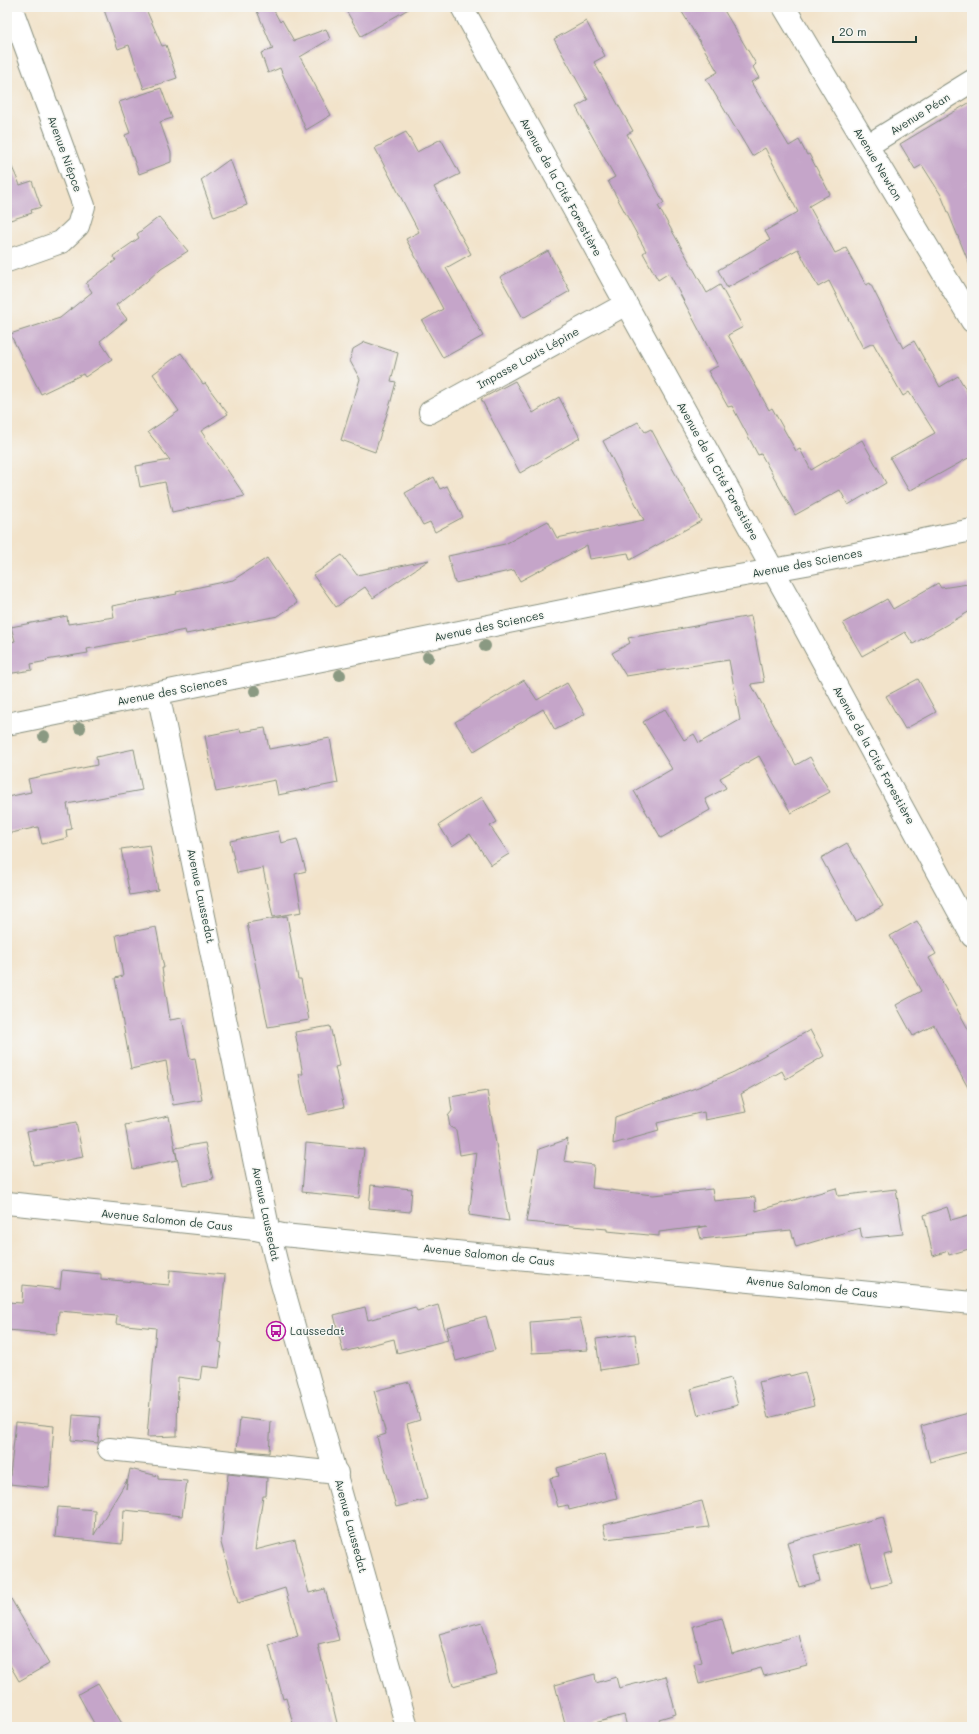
<svg xmlns="http://www.w3.org/2000/svg" width="979" height="1734" font-family="Mali,sans-serif">
	<style>
		.building { fill: #c5a5c9 }
		.lines { fill: none; stroke-linecap: round; stroke-linejoin: round }
		.minor-casing { stroke: #88907f; stroke-width: 24 }
		.minor { stroke: #fff; stroke-width: 22 }
		.tree { fill: #8a9982 }
		.labels { text-anchor: middle; stroke-width: 3; stroke-linejoin: round; paint-order: stroke }
		.street-label { font-size: 11px; fill: #1f3d34; stroke: #f6f6f2 }
		.poi-label { font-size: 11px; fill: #1f3d34; stroke: #f6f6f2; text-anchor: start }
	</style>
	<rect width="100%" height="100%" fill="#f6f6f2"/>
	<filter id="ink" filterUnits="userSpaceOnUse"><feTurbulence type="fractalNoise" baseFrequency=".025" numOctaves="2"/><feDisplacementMap in="SourceGraphic" scale="8" xChannelSelector="R" yChannelSelector="G"/><feConvolveMatrix kernelMatrix="1 2 1 2 8 2 1 2 1" color-interpolation-filters="sRGB"/></filter>
	<filter id="wash" filterUnits="userSpaceOnUse"><feTurbulence type="fractalNoise" baseFrequency=".012" numOctaves="4" result="noise"/><feDisplacementMap in="SourceGraphic" scale="16" xChannelSelector="R" yChannelSelector="G"/><feGaussianBlur stdDeviation="0.9" result="paint"/><feColorMatrix in="noise" values="0 0 0 0 0 0 0 0 0 0 0 0 0 0 0 0 0 1.4 0 .05"/><feComposite in="paint" operator="in"/></filter>
	<g filter="url(#wash)">
		<rect width="100%" height="100%" fill="#f2e3ca"/>
		<g id="blocks">
			<g class="building">
				<path d="M103,7H145L162,46L166,45L177,78L144,89L129,45L118,49Z"/>
				<path d="M266,7H272L280,22L282,20L294,41L326,29L330,39L300,57L331,115L306,130L280,68L268,73L261,53L273,49L257,11Z"/>
				<path d="M344,7H412L361,36Z"/>
				<path d="M679,7H722L756,64L753,67L759,78L751,82L789,146L799,140L807,155L809,154L830,194L809,206L835,253L846,248L866,285L870,283L903,348L914,341L940,387L958,376L972,400V456L909,491L890,458L935,433L909,392L903,396L873,343L863,348L829,281L818,287L798,249L727,288L718,270L770,240L765,231L798,212L765,148L752,156L706,79L718,72Z"/>
				<path d="M586,21L605,56L594,62L633,131L627,134L664,203L658,206L707,293L720,285L743,327L728,335L769,410L772,408L796,451L800,449L811,470L862,440L886,483L848,505L840,490L795,515L761,454L758,455L732,406L728,407L708,371L718,366L669,273L658,280L643,253L646,251L608,181L615,177L576,107L588,100L554,39Z"/>
				<path d="M161,88L172,118L160,122L171,153V162L139,174L125,135L130,133L119,102Z"/>
				<path d="M972,101V268H971L941,195L922,165L915,169L900,144Z"/>
				<path d="M406,132L417,152L441,139L460,174L434,187L471,254L446,268L483,336L443,358L422,321L443,309L406,239L419,232L375,148Z"/>
				<path d="M7,156L20,185L32,181L41,207L31,210L32,213L7,221Z"/>
				<path d="M230,159L247,205L214,217L201,180Z"/>
				<path d="M159,217L188,251L161,268L146,282L116,305L127,319L100,341L112,359L85,377L83,374L41,394L10,334L60,318L92,292L86,283L116,260L113,256L139,238L137,234Z"/>
				<path d="M548,251L570,291L523,318L500,277Z"/>
				<path d="M365,342L398,353L391,381L396,382L391,401L375,452L341,440L360,379L350,361L353,349Z"/>
				<path d="M181,353L203,384L205,383L228,414L201,431L245,496L172,512L165,482L140,487L136,466L170,460L148,432L179,411L153,374Z"/>
				<path d="M515,381L533,413L559,397L580,438L520,473L481,399Z"/>
				<path d="M638,422L645,432L651,429L701,521L630,560L628,553L590,559L587,545L520,581L514,570L455,583L448,556L505,544L548,521L557,538L644,520L603,441Z"/>
				<path d="M434,477L440,489L447,486L463,517L435,532L430,522L423,525L405,493Z"/>
				<path d="M342,555L357,575L429,560L373,598L365,587L336,607L313,575Z"/>
				<path d="M267,558L297,603L278,616L186,634L185,630L87,649L88,653L46,660L47,661L31,664L32,670L7,674V643L15,641L11,627L67,616L68,624L114,617L112,606L177,594L176,592L233,580Z"/>
				<path d="M938,583L941,588L968,584L972,610L913,644L905,632L862,656L843,623L887,599L893,609Z"/>
				<path d="M751,616L764,682L751,684L796,765L810,757L830,792L791,813L759,756L720,778L726,788L705,799L710,810L661,838L634,791L672,769L643,722L665,709L684,740L694,734L699,743L740,720L729,660L626,676L612,653L630,643L628,638Z"/>
				<path d="M918,679L936,712L905,729L886,696Z"/>
				<path d="M524,680L537,700L567,683L585,714L555,730L543,709L474,751L455,722Z"/>
				<path d="M265,728L269,749L330,738L338,783L278,795L275,780L216,792L205,736L240,729L241,732Z"/>
				<path d="M134,749L142,790L67,804L72,829L66,830L67,838L42,844L38,827L7,834V797L31,792L28,779L97,765L96,757Z"/>
				<path d="M482,797L497,822L490,826L509,854L491,865L470,834L452,846L439,825Z"/>
				<path d="M278,831L281,843L297,839L306,871L295,874L302,912L273,917L263,868L237,873L230,841Z"/>
				<path d="M847,843L883,906L856,921L821,858Z"/>
				<path d="M150,845L158,890L130,895L121,849Z"/>
				<path d="M287,916L298,979H301L309,1020L268,1027L247,923Z"/>
				<path d="M917,921L936,954L929,958L972,1036V1095L934,1025L913,1036L896,1005L921,991L890,936Z"/>
				<path d="M156,927L164,968H162L170,1020L182,1018L190,1059L195,1058L202,1100L173,1105L166,1061L131,1069L115,978L123,976L116,935Z"/>
				<path d="M330,1026L339,1066L335,1067L344,1107L307,1115L299,1074H303L295,1032Z"/>
				<path d="M810,1030L824,1056L786,1079L782,1071L741,1094L746,1112L705,1120L704,1112L657,1123L659,1131L613,1144L615,1117L701,1086L734,1072Z"/>
				<path d="M487,1091L490,1108L509,1221L469,1215L477,1152L460,1155L456,1130L450,1127L448,1116L452,1111L450,1097Z"/>
				<path d="M169,1116L177,1160L133,1169L125,1125Z"/>
				<path d="M76,1122L83,1157L52,1163L51,1162L34,1165L27,1131Z"/>
				<path d="M568,1139L564,1161L594,1165L592,1188L653,1195L712,1189L714,1201L755,1197L756,1211L836,1188L838,1196L896,1189L903,1234L862,1238L860,1228L796,1247L791,1230L701,1239L698,1228L707,1226L659,1232V1236L607,1231V1229L526,1222L539,1149Z"/>
				<path d="M205,1143L213,1179L183,1185L175,1148Z"/>
				<path d="M306,1143L364,1149L359,1198L302,1192Z"/>
				<path d="M371,1185L412,1189L410,1212L369,1208Z"/>
				<path d="M947,1207L951,1220L972,1214V1248L949,1255L948,1251L933,1256L924,1215Z"/>
				<path d="M62,1270L101,1274V1279L169,1285L170,1270L225,1275L219,1342L222,1343L219,1368L202,1366L200,1380L178,1377L177,1436L147,1437L156,1328L116,1324L117,1316L59,1311L57,1334L7,1330V1302L22,1303L23,1285L60,1289Z"/>
				<path d="M438,1305L448,1340L397,1353L394,1339L343,1352L334,1315L365,1307L368,1320L415,1307L417,1311Z"/>
				<path d="M486,1316L495,1350L456,1361L447,1327Z"/>
				<path d="M580,1318L588,1350L532,1353L530,1322Z"/>
				<path d="M635,1334L639,1364L600,1370L596,1339Z"/>
				<path d="M805,1372L814,1406L768,1418L759,1382L789,1374L790,1376Z"/>
				<path d="M731,1378L738,1405L698,1415L691,1389Z"/>
				<path d="M409,1382L420,1420L407,1424L427,1499L396,1507L377,1437L386,1434L374,1391Z"/>
				<path d="M972,1412V1451L930,1462L921,1426Z"/>
				<path d="M73,1415L100,1417L98,1443L71,1440Z"/>
				<path d="M240,1418L271,1422L269,1453L237,1450Z"/>
				<path d="M16,1422L54,1426L49,1488L9,1484Z"/>
				<path d="M605,1454L617,1498L569,1510L568,1505L558,1507L550,1478L559,1476L557,1468Z"/>
				<path d="M130,1469L158,1476V1479L187,1481L182,1516L124,1510L122,1544L55,1537L58,1507L95,1510L94,1535L127,1480L126,1489Z"/>
				<path d="M228,1474L267,1478L266,1496H263L255,1550L295,1540L309,1593L325,1589L339,1640L318,1645L338,1727H294L286,1698L283,1699L269,1645L298,1636L285,1588L238,1603L221,1543Z"/>
				<path d="M702,1501L709,1527L606,1539L603,1525Z"/>
				<path d="M883,1517L893,1553L884,1555L892,1583L872,1588L860,1544L814,1556L820,1581L799,1587L787,1542Z"/>
				<path d="M7,1592L49,1664L19,1681L7,1660Z"/>
				<path d="M722,1618L732,1654L799,1635L807,1665L764,1676L761,1668L699,1684L694,1665L702,1663L693,1626Z"/>
				<path d="M482,1622L497,1674L453,1686L439,1634Z"/>
				<path d="M595,1674L596,1683L616,1677L619,1688L666,1676L676,1714L659,1719L661,1727H627L624,1715L580,1727H566L555,1685Z"/>
				<path d="M98,1683L124,1727H96L78,1694Z"/>
			</g>
		</g>
	</g>
	<g filter="url(#ink)">
		<use href="#blocks" fill-opacity="0" stroke="#88907f" stroke-width="1"/>
		<g class="lines">
			<defs>
				<g id="minor">
					<path d="M462,7L789,599L972,936"/>
					<path d="M784,7L972,321"/>
					<path d="M867,146L972,81"/>
					<path d="M7,261L61,242L78,226L84,206L11,7"/>
					<path d="M430,412L626,304"/>
					<path d="M158,693L269,1232L280,1277L407,1727"/>
					<path d="M7,724L705,582L806,564L972,530"/>
					<path d="M7,1203L255,1229L283,1235L972,1303"/>
					<path d="M109,1449L337,1473"/>
				</g>
			</defs>
			<use href="#minor" class="minor-casing"/>
			<use href="#minor" class="minor"/>
		</g>
		<g class="tree">
			<circle cx="485" cy="646" r="6"/>
			<circle cx="428" cy="657" r="6"/>
			<circle cx="340" cy="675" r="6"/>
			<circle cx="255" cy="691" r="6"/>
			<circle cx="80" cy="728" r="6"/>
			<circle cx="44" cy="736" r="6"/>
		</g>
	</g>
	<defs>
		<symbol id="bus-ring" viewBox="-11 -11 22 22"><circle r="9.5" fill="#f6f6f2" stroke="#b5179e" stroke-width="1.5"/><path d="M-5-6H5V4H4V6H2V4H-2V6H-4V4H-5ZM-3.5-4V0h7V-4ZM-3.5 1.2v1.5H-2V1.2ZM2 1.2v1.5H3.5V1.2Z" fill="#b5179e"/></symbol>
	</defs>
	<g fill-rule="evenodd">
		<use href="#bus-ring" x="265" y="1320" width="22" height="22"/>
	</g>
	<g class="labels">
		<g class="street-label">
			<text transform="translate(920 114) rotate(-32)" y="4">Avenue Péan</text>
			<text transform="translate(65 154) rotate(70)" y="4">Avenue Niépce</text>
			<text transform="translate(878 164) rotate(59)" y="4">Avenue Newton</text>
			<text transform="translate(561 187) rotate(61)" y="4">Avenue de la Cité Forestière</text>
			<text transform="translate(528 358) rotate(-29)" y="4">Impasse Louis Lépine</text>
			<text transform="translate(718 471) rotate(61)" y="4">Avenue de la Cité Forestière</text>
			<text transform="translate(807 563) rotate(-11)" y="4">Avenue des Sciences</text>
			<text transform="translate(489 626) rotate(-12)" y="4">Avenue des Sciences</text>
			<text transform="translate(172 691) rotate(-11)" y="4">Avenue des Sciences</text>
			<text transform="translate(874 755) rotate(61)" y="4">Avenue de la Cité Forestière</text>
			<text transform="translate(201 896) rotate(78)" y="4">Avenue Laussedat</text>
			<text transform="translate(266 1214) rotate(78)" y="4">Avenue Laussedat</text>
			<text transform="translate(167 1220) rotate(6)" y="4">Avenue Salomon de Caus</text>
			<text transform="translate(489 1255) rotate(6)" y="4">Avenue Salomon de Caus</text>
			<text transform="translate(812 1287) rotate(6)" y="4">Avenue Salomon de Caus</text>
			<text transform="translate(351 1526) rotate(75)" y="4">Avenue Laussedat</text>
		</g>
		<g class="poi-label">
			<text x="290" y="1335">Laussedat</text>
		</g>
	</g>
	<rect width="979" height="1734" fill="none" stroke="#f6f6f2" stroke-width="24"/>
	<path d="M833 36v6h83v-6" fill="none" stroke="#1f3d34" stroke-width="2"/>
	<text x="839" y="36" font-size="12" fill="#1f3d34" stroke="#f6f6f2" stroke-width="3" paint-order="stroke">20 m</text>
</svg>
